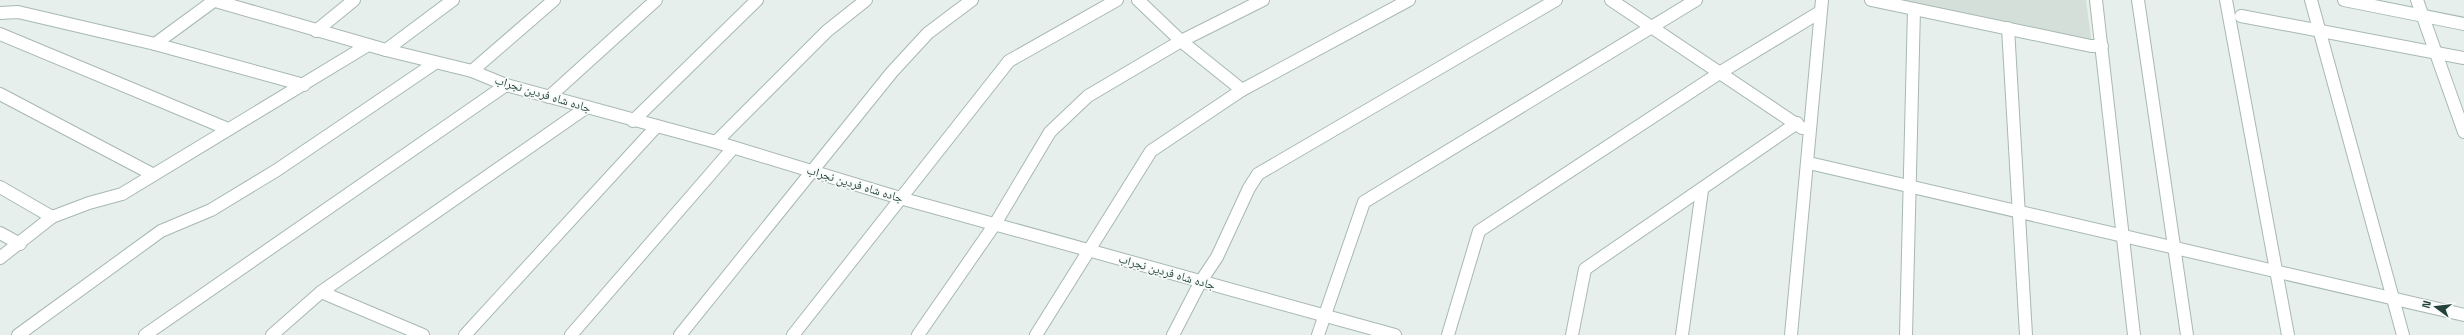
<svg xmlns="http://www.w3.org/2000/svg" width="2464" height="335" font-family="'Space Grotesk','Noto Naskh Arabic',sans-serif">
	<style>
		.built { fill: #d4dfda }
		.lines { fill: none; stroke-linecap: round; stroke-linejoin: round }
		.minor-casing { stroke: #a8b8b2; stroke-width: 14 }
		.minor { stroke: #fff; stroke-width: 12 }
		.labels { text-anchor: middle; stroke-width: 3.5; stroke-linejoin: round; paint-order: stroke }
		.street-label { font-size: 12px; fill: #24423a; stroke: #f7fbf9 }
	</style>
	<rect width="100%" height="100%" fill="#e6efeb"/>
	<path class="built" d="M1869,0H2086L2092,46Z"/>
	<g class="lines">
		<defs>
			<g id="minor">
				<path d="M212,0L386,50L472,71L506,85L716,142L900,198L1395,335"/>
				<path d="M1138,0L1181,41L1242,90"/>
				<path d="M1611,0L1802,128"/>
				<path d="M1871,0L2091,46H2102"/>
				<path d="M2096,0L2134,335"/>
				<path d="M2138,0L2187,335"/>
				<path d="M2226,0L2288,335"/>
				<path d="M2311,0L2403,335"/>
				<path d="M2344,0L2464,24"/>
				<path d="M2417,0L2464,132"/>
				<path d="M0,13L18,12L155,44L304,85"/>
				<path d="M2241,16L2464,58"/>
				<path d="M2008,28L2026,335"/>
				<path d="M316,31L354,0"/>
				<path d="M0,34L228,129"/>
				<path d="M155,44L215,0"/>
				<path d="M386,50L453,0"/>
				<path d="M472,71L554,0"/>
				<path d="M0,94L152,174"/>
				<path d="M549,97L656,0"/>
				<path d="M633,121L757,0"/>
				<path d="M716,142L827,31L866,0"/>
				<path d="M1809,163L2464,315"/>
				<path d="M0,187L52,217"/>
				<path d="M0,233L20,244"/>
				<path d="M0,258L52,217L89,203L122,194L368,45"/>
				<path d="M321,292L423,335"/>
				<path d="M18,335L161,231L211,210L277,170L435,63"/>
				<path d="M145,335L506,85"/>
				<path d="M272,335L321,292L587,107"/>
				<path d="M465,335L656,127"/>
				<path d="M571,335L733,148"/>
				<path d="M680,335L892,72L928,33L972,0"/>
				<path d="M793,335L1009,61L1117,0"/>
				<path d="M918,335L995,224L1050,132L1088,96L1181,41L1263,0"/>
				<path d="M1036,335L1151,151L1242,90L1409,0"/>
				<path d="M1173,335L1201,281L1217,257L1249,188L1258,174L1556,0"/>
				<path d="M1318,335L1364,202L1696,0"/>
				<path d="M1448,335L1479,231L1721,72L1820,12"/>
				<path d="M1572,335L1585,269L1797,123"/>
				<path d="M1682,335L1702,190"/>
				<path d="M1791,335L1822,0"/>
				<path d="M1906,335L1914,9"/>
			</g>
		</defs>
		<use href="#minor" class="minor-casing"/>
		<use href="#minor" class="minor"/>
	</g>
	<g class="labels">
		<g class="street-label">
			<text transform="translate(543 94) rotate(17)" y="4">جاده شاه فردین نجراب</text>
			<text transform="translate(855 184) rotate(17)" y="4">جاده شاه فردین نجراب</text>
			<text transform="translate(1167 272) rotate(16)" y="4">جاده شاه فردین نجراب</text>
		</g>
	</g>
	<g transform="translate(2436 307) rotate(285)" stroke="#f7fbf9" stroke-width="3" paint-order="stroke">
	<path d="M0-3L7 15L0 10L-7 15Z" fill="#24423a"/>
	<text y="-6" font-size="11" font-weight="bold" text-anchor="middle" fill="#24423a">N</text>
	</g>
</svg>
